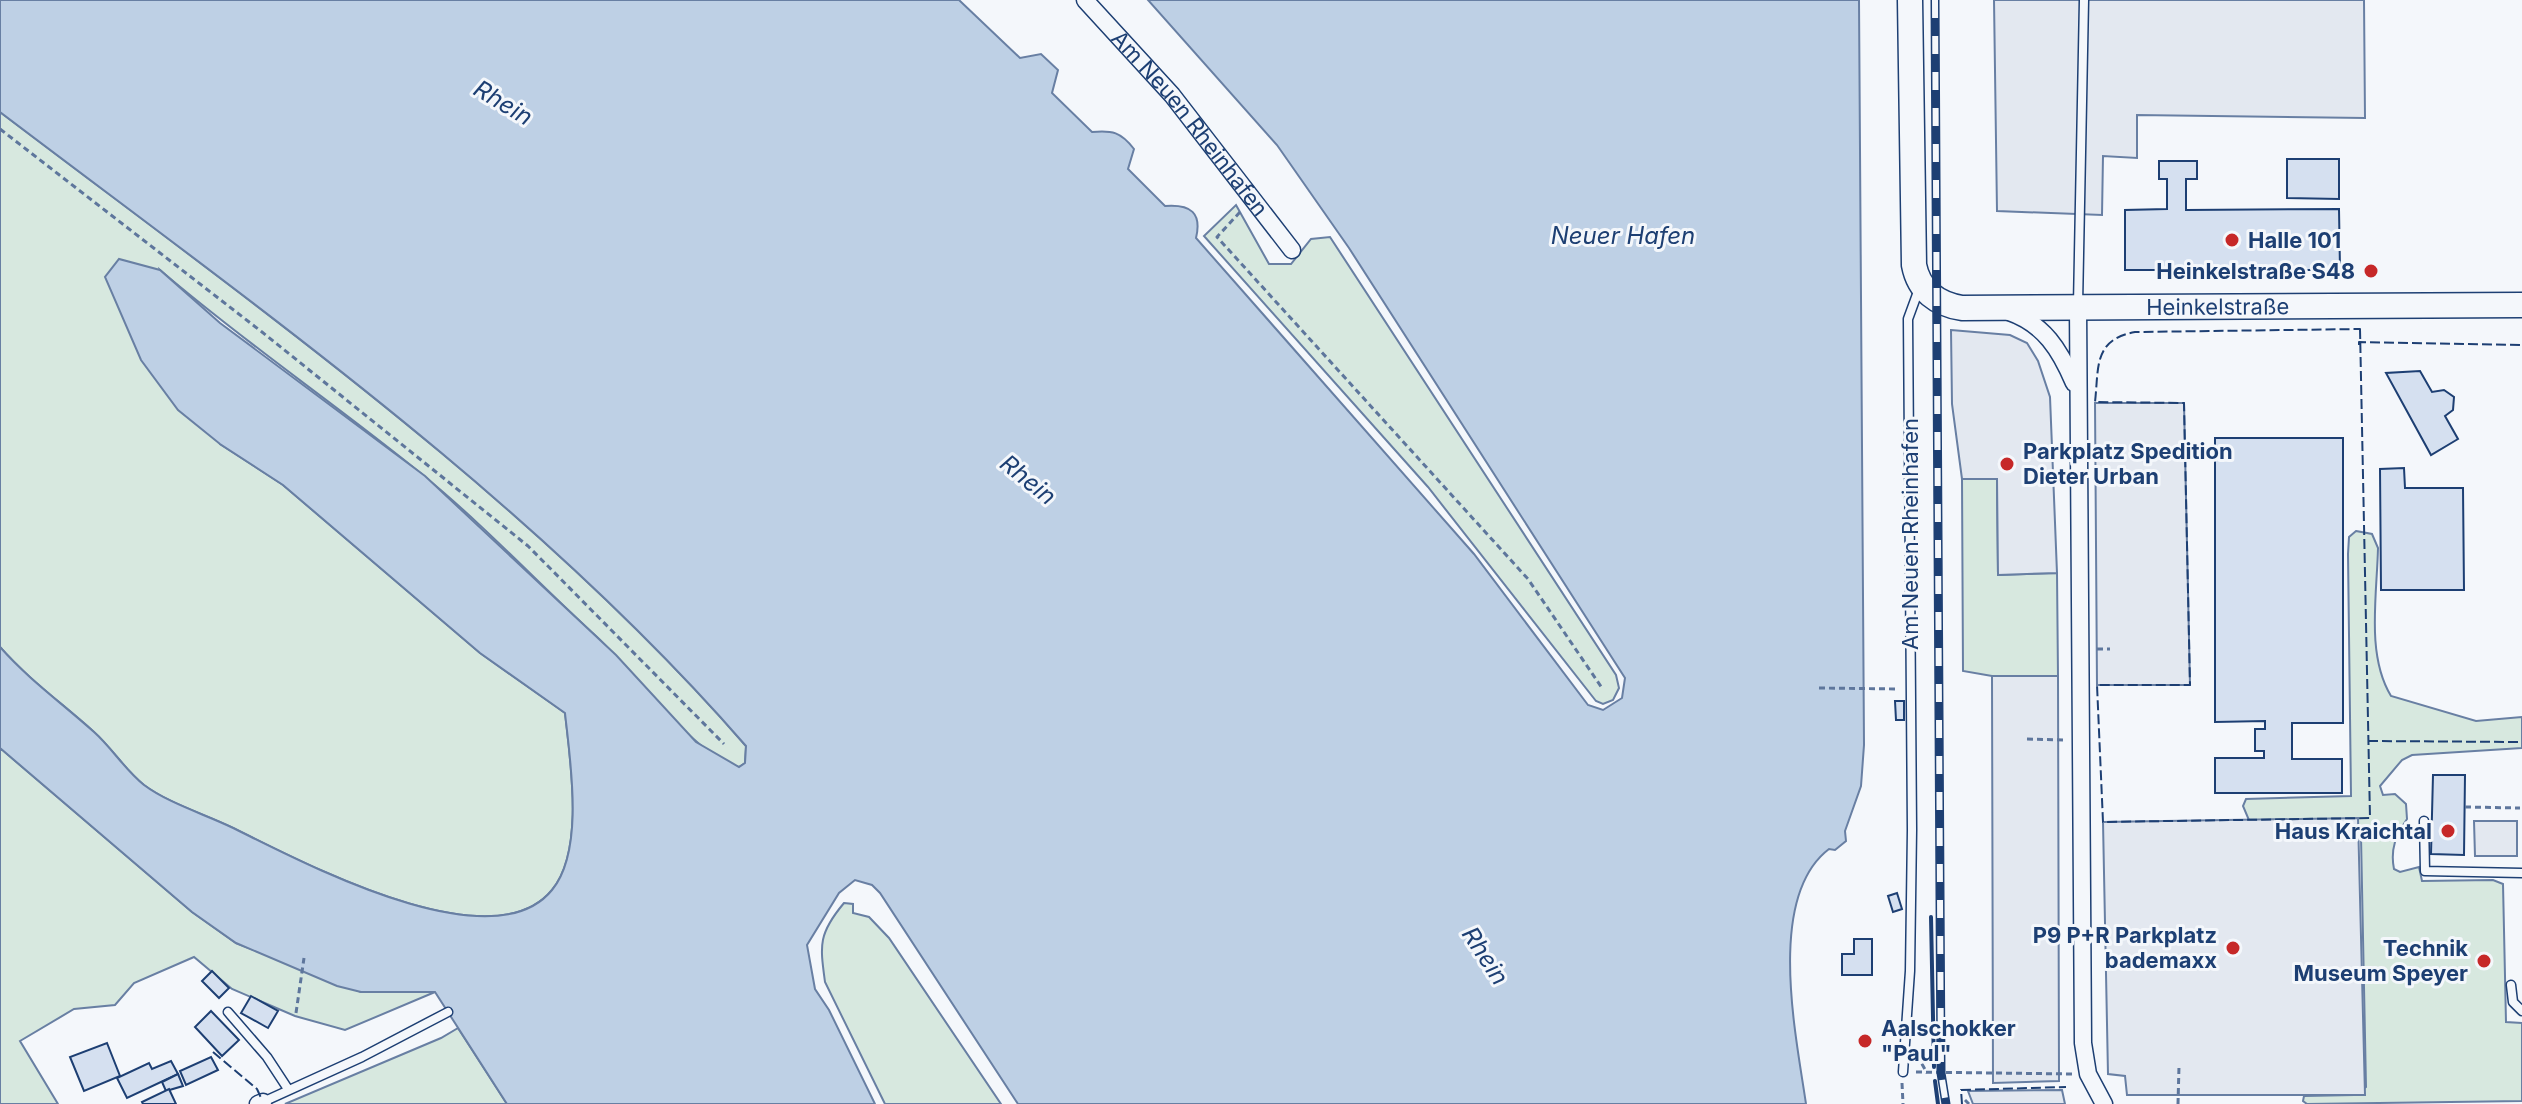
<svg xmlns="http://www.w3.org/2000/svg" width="2522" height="1104" font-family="Inter,sans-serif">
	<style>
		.green { fill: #d7e8df; stroke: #687fa3; stroke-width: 2 }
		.parking { fill: #e3e8f0; stroke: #687fa3; stroke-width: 2 }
		.water { fill: #bed0e5; stroke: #687fa3; stroke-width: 2 }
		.building { fill: #d5e0f0; stroke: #1d3f73; stroke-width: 2 }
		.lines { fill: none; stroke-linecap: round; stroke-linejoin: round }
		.lane-casing { stroke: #1d3f73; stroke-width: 11 }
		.street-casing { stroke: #1d3f73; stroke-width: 19 }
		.secondary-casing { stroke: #1d3f73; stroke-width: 27 }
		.path { stroke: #5e769c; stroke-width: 3; stroke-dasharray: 6 4; stroke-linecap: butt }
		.lane { stroke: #f4f7fb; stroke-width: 8 }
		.street { stroke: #f4f7fb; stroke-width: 16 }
		.secondary { stroke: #f4f7fb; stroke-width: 24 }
		.rail-casing { stroke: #1d3f73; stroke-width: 9 }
		.rail { stroke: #f4f7fb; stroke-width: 6; stroke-dasharray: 18; stroke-linecap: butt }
		.fence { stroke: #1d3f73; stroke-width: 2; stroke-dasharray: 10 4; stroke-linecap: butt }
		.wall { stroke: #1d3f73; stroke-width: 4 }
		.poi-dot { fill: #c62828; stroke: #f4f7fb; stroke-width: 3 }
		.labels { text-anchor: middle; stroke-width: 6; stroke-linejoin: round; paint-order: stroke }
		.street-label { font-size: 22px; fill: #1d3f73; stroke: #f4f7fb }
		.poi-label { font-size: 22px; font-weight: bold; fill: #1d3f73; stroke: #f4f7fb; text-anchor: end }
		.water-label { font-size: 24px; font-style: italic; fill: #1d3f73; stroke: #f4f7fb }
	</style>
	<rect width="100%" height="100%" fill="#f4f7fb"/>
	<g class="green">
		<path d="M0,112C258,308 533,501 746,746L745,763L739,767C696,758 631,669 597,637C539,584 484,525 424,476C337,405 245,343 160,270L220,444L283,485L480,653L565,713C570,760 585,851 552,890C491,965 297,859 231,827C204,814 168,803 144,785C125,770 112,748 94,732C63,704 28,679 0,647Z"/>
		<path d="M1236,205L1269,264H1291L1311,239L1330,237L1616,675L1619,688L1613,700L1603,704L1596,701L1428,487L1204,236Z"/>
		<path d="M1962,479H1997L1998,575L2057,573L2058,676H1992L1963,671Z"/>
		<path d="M2356,531L2372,534L2378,548C2377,595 2366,655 2391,696L2476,721L2522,717V748L2412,755L2402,760L2380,786L2383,795L2395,794L2406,804L2407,819C2396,835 2390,849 2394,869L2400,872L2419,867L2422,881L2493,880L2503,884L2506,1022L2522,1023V1101L2307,1104L2303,1101L2304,1096L2354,1095L2366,1087L2361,837L2339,825H2251L2243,806L2246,799L2351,796L2348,554L2349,537Z"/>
		<path d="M0,748L192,912L236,943L361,992H435L345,1030L295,1016L232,989L194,957L134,983L115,1005L74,1009L20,1041L58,1104H0Z"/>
		<path d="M844,903L853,904V913L869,917L889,938L1001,1104H885L825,982C820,945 818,934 844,903Z"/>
		<path d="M458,1028L507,1104H285L441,1038Z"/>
	</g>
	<g class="parking">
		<path d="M1994,0H2364L2365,118L2137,115V158L2103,156L2102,215L1997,211Z"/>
		<path d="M1951,330L2010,335L2027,343L2038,361L2050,397L2057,573L1998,575L1997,479H1962L1952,404Z"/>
		<path d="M2095,403H2184L2190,685H2097Z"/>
		<path d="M1992,676H2058L2059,1081L1993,1083Z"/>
		<path d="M2358,818L2365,1095H2127L2125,1076L2108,1074L2103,822Z"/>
		<path d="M2474,821H2517V856H2475Z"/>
		<path d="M2062,1090L2065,1104H1973L1968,1091Z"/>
	</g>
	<path class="water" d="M0,0H959L1020,58L1041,54L1058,70L1052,93L1092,132C1112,130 1121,132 1134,149L1128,169L1165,206C1191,204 1202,213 1196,238L1474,554L1588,705L1603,710L1622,698L1625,678L1349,248L1277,145L1148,0H1859L1864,745L1861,786L1845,831L1846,841L1835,850L1829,849C1766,897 1796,1035 1806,1104H1018L880,893L872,885L855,880L839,893L807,945L815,989L829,1010L875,1104H507L435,992H361L337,986L236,943L192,912L0,748V647C28,679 63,704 94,732C112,748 125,770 144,785C168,803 204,814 231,827C297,859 491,965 552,890C585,850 570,760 565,713L480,653L283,485L220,444L178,410L141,360L105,277L119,259L160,270L220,323L425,476L616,655L696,742L739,767L745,763L746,746C533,501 257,307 0,112Z"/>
	<g class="building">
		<path d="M2287,159H2339V199L2287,198Z"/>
		<path d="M2159,161H2197V179H2186V210L2339,209L2340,270H2125V210L2167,209V179H2159Z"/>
		<path d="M2420,371L2432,392L2444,390L2454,397L2453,410L2445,416L2458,439L2431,455L2386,373Z"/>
		<path d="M2215,438H2343V723H2292V759H2342V793H2215V758H2264V751H2255V729H2265V721L2215,722Z"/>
		<path d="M2404,468L2405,488H2463L2464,590H2381L2380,469Z"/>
		<path d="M1895,701H1904V720H1896Z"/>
		<path d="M2433,775H2465L2464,855L2431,854Z"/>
		<path d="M1897,893L1902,909L1893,912L1888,896Z"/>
		<path d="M1854,939H1872V975H1842V954H1854Z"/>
		<path d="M212,971L229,988L219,998L202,981Z"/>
		<path d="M251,996L278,1011L268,1028L241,1013Z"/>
		<path d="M211,1011L239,1040L222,1056L195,1027Z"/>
		<path d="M107,1043L120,1076L84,1091L70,1057Z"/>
		<path d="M211,1057L218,1070L186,1085L180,1071Z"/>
		<path d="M171,1061L178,1074L127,1098L117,1078L149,1063L152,1069Z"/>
		<path d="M178,1074L183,1086L166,1091L162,1082Z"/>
		<path d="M169,1089L176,1104H143L142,1102Z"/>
	</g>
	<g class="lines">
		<defs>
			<g id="lane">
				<path d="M2078,305L2084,0"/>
				<path d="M2424,821L2425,871L2522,873"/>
				<path d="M2511,985L2513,1002L2522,1011"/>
				<path d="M228,1012L267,1057L288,1089"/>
				<path d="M1903,1072L1910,971L1912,830L1908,319L1919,289"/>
				<path d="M263,1102L362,1057L448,1012"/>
			</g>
			<g id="street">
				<path id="s1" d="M1085,0L1172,95L1292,250"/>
				<path d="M2078,306L2083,1043L2088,1074L2104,1104"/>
				<path d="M2009,312C2044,324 2060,350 2074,383"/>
				<path d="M258,1104L263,1102"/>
			</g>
			<g id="secondary">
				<path id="s2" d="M1910,0L1914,265C1919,291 1937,304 1962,308L2522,305"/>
			</g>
		</defs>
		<use href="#lane" class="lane-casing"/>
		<use href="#street" class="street-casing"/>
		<use href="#secondary" class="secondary-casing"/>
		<g class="path">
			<path d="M0,129L262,332L528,546L724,744"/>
			<path d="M1240,212L1217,237L1528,579L1602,688"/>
			<path d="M2097,649H2110"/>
			<path d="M1819,688L1899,689"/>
			<path d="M2027,739L2065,740"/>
			<path d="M2465,807L2520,808"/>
			<path d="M296,1013L304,958"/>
			<path d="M1917,1055L1927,1073"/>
			<path d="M1916,1072L2072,1074"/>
			<path d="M1902,1083L1903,1104"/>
			<path d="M1965,1100L1969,1104"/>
			<path d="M2178,1104L2179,1066"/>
		</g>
		<use href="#lane" class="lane"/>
		<use href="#street" class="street"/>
		<use href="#secondary" class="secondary"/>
		<defs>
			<path id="rail" d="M1935,0L1941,1073L1946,1104"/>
		</defs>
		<use href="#rail" class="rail-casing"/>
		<use href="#rail" class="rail"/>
		<g class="fence">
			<path d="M2360,329L2370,818L2103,822L2097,685H2190L2184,403L2095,402C2099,367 2093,340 2135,332Z"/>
			<path d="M2359,345V342L2522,345"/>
			<path d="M2368,741L2522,742"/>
			<path d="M213,1052L257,1089L262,1100"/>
			<path d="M1962,1104L1961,1090L2066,1087"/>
		</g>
		<g class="wall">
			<path d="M1931,917L1934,1067"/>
			<path d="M1935,1081L1938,1104"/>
		</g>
	</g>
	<g class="poi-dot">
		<circle cx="2232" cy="240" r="8"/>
		<circle cx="2371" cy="271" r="8"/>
		<circle cx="2007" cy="464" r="8"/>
		<circle cx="2448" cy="831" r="8"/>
		<circle cx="2233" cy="948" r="8"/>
		<circle cx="2484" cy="961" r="8"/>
		<circle cx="1865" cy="1041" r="8"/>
	</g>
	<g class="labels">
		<g class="street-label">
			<text dy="8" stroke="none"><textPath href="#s1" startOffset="162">Am Neuen Rheinhafen</textPath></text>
			<text dy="8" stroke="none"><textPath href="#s2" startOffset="590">Heinkelstraße</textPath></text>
			<text transform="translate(1910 534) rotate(-90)" y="8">Am Neuen Rheinhafen</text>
		</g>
		<g class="poi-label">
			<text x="2248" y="248" text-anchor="start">Halle 101</text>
			<text x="2355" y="279">Heinkelstraße S48</text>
			<text x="2023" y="459" text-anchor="start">Parkplatz Spedition<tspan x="2023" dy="25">Dieter Urban</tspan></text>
			<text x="2432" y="839">Haus Kraichtal</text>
			<text x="2217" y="943">P9 P+R Parkplatz<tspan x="2217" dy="25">bademaxx</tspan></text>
			<text x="2468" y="956">Technik<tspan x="2468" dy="25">Museum Speyer</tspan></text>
			<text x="1881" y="1036" text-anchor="start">Aalschokker<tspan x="1881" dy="25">"Paul"</tspan></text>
		</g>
		<g class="water-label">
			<text transform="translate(503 103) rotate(31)" y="8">Rhein</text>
			<text x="1623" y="244">Neuer Hafen</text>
			<text transform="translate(1028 480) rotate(39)" y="8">Rhein</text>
			<text transform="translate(1485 956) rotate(57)" y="8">Rhein</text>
		</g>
	</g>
</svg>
